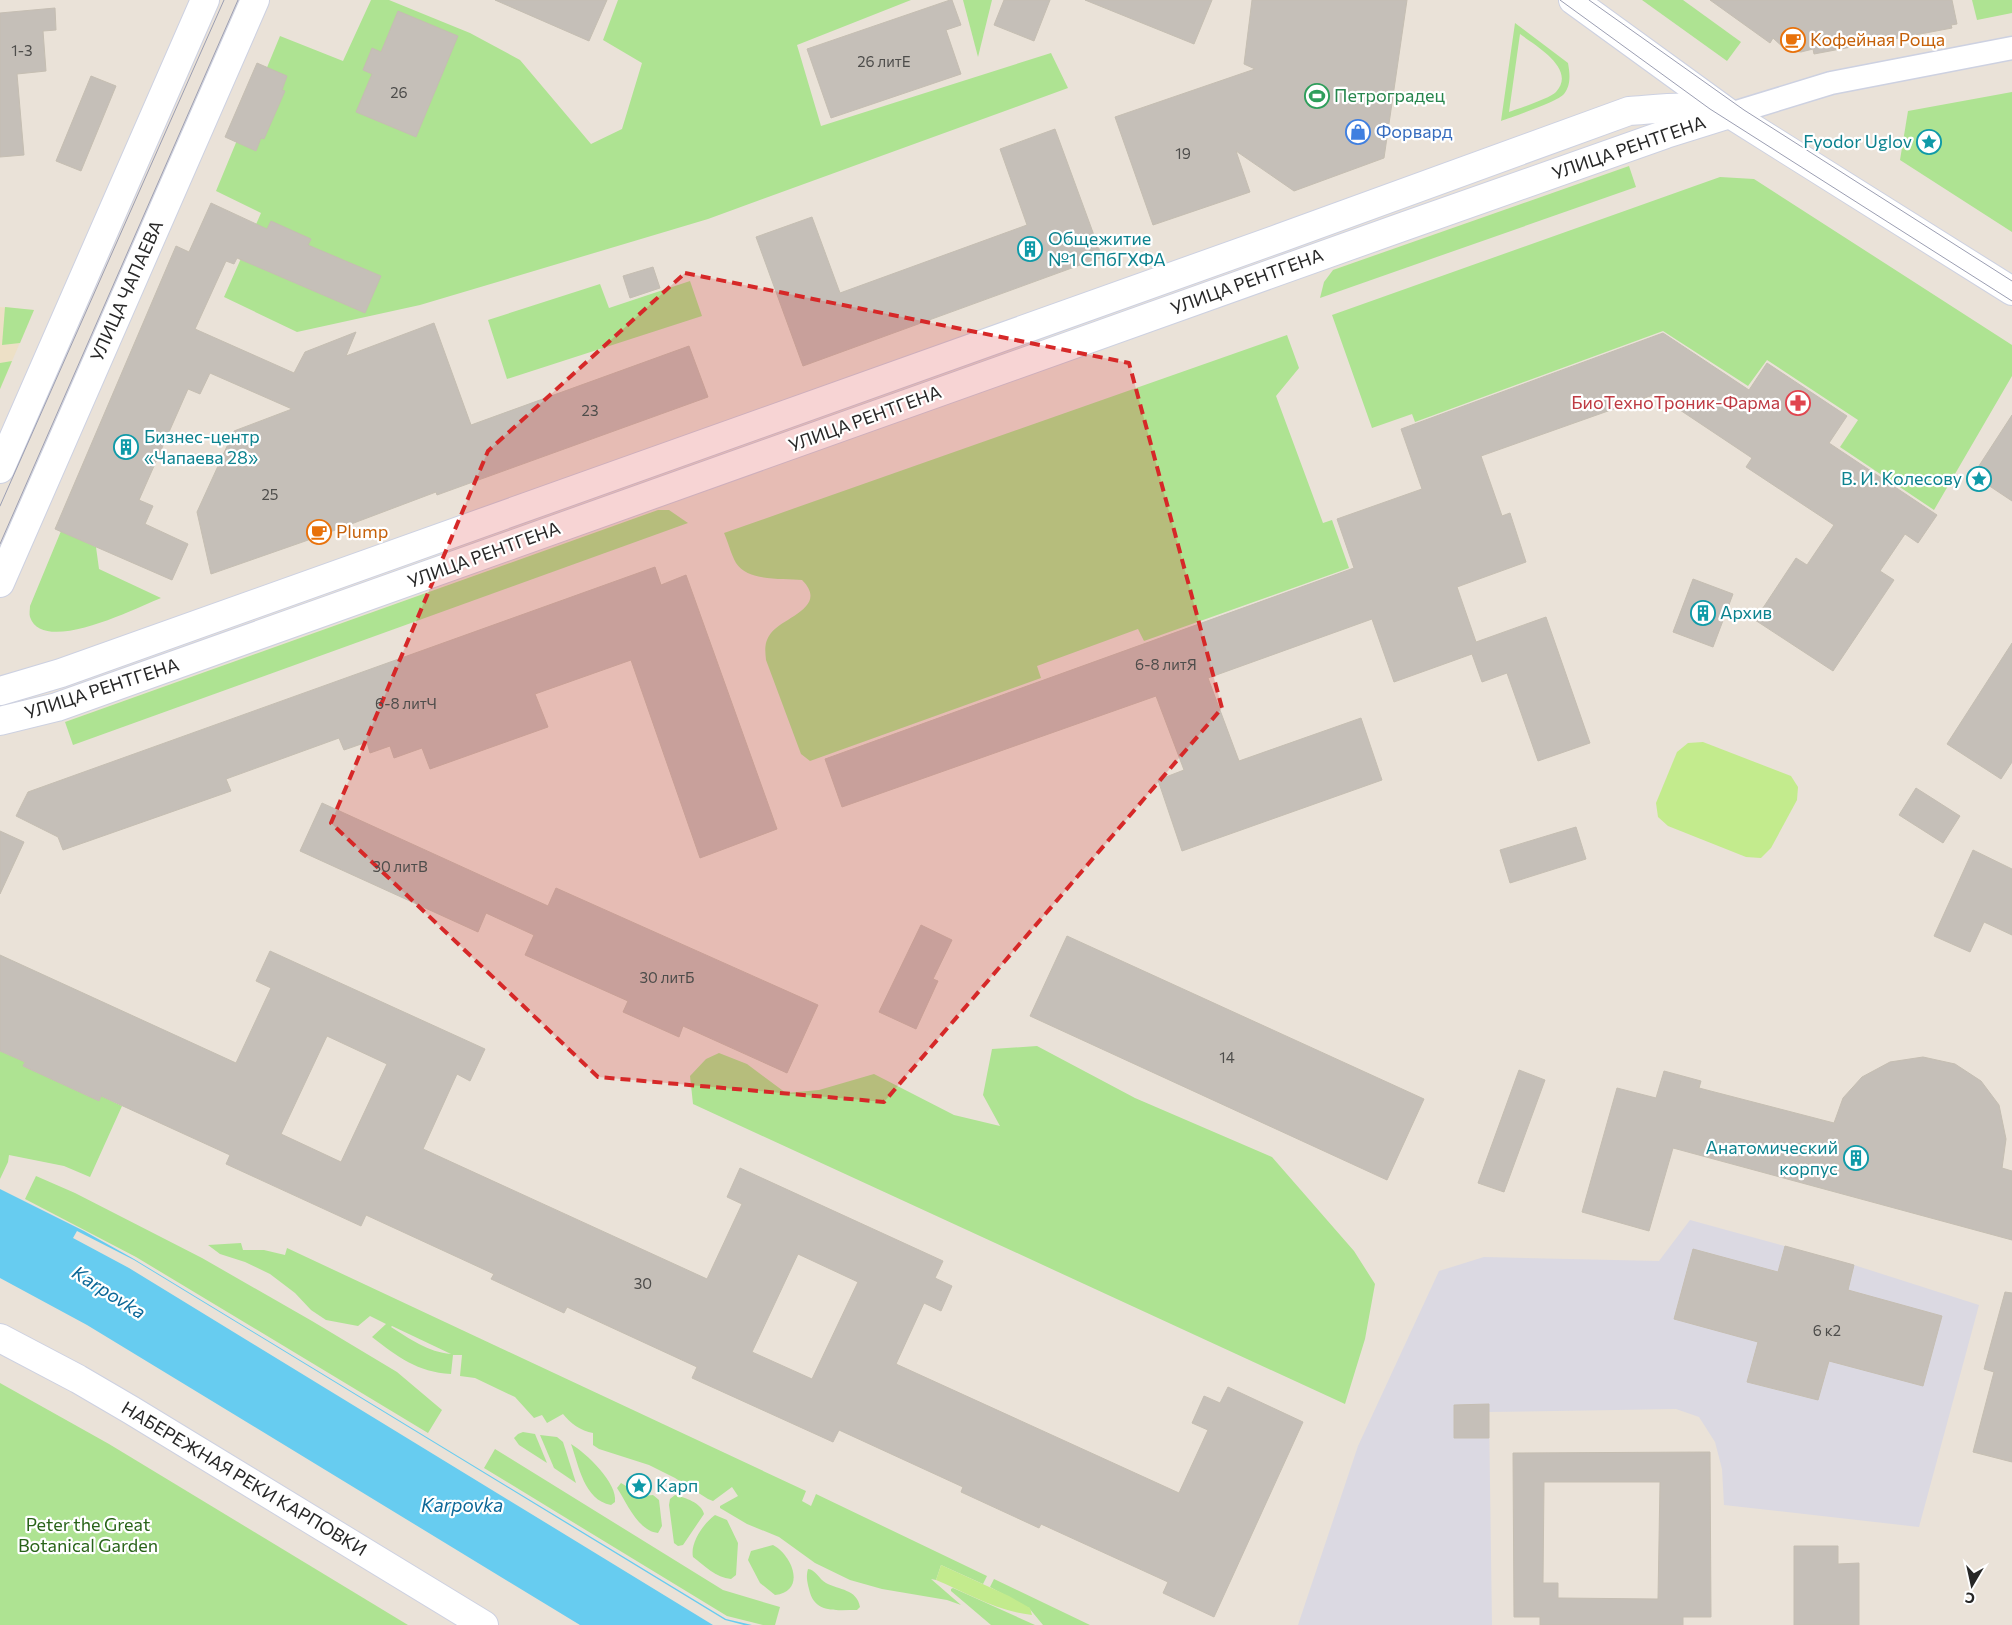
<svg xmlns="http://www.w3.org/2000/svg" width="2012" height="1625" font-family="Commissioner,sans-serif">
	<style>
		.industrial { fill: #dbd9e2 }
		.education { fill: #ede0c6 }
		.green { fill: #aee392; fill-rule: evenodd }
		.pitch { fill: #c3eb8d }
		.water { fill: #67ccf0 }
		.pier { fill: #eae2d8 }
		.building { fill: #c5bfb8; stroke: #c5beb2; fill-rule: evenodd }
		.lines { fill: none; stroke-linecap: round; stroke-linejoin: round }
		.street-casing { stroke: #cdd1e1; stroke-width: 25 }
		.secondary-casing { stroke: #cdd1e1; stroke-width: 30 }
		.street { stroke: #fff; stroke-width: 22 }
		.secondary { stroke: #fff; stroke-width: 28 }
		.tram { stroke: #9b9eb2; stroke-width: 1 }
		.marked { fill: #d62828; fill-opacity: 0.2; stroke: #d62828; stroke-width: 4; stroke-dasharray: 10 6; stroke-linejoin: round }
		.labels { text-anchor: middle; stroke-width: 4.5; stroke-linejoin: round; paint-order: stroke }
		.number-label { font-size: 15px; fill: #4e4d4b }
		.food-label { font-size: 18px; fill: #c56008; stroke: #fff; text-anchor: start }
		.leisure-label { font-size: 18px; fill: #27864d; stroke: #fff; text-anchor: start }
		.shop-label { font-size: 18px; fill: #366cbe; stroke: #fff; text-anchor: start }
		.culture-label { font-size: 18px; fill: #0d838f; stroke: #fff; text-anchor: start }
		.street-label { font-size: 18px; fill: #272727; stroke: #fff }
		.health-label { font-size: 18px; fill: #be3a42; stroke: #fff; text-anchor: end }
		.park-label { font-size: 18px; fill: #286318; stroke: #fff }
		.water-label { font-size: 19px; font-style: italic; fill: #0b6797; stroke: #fff }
	</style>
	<rect width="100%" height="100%" fill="#eae2d8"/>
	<path class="industrial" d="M1690,1220L1854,1265L1979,1305L1919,1527L1724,1505L1722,1469L1715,1442L1699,1417L1676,1409L1489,1412L1492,1625H1298L1358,1446L1439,1271L1484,1257L1659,1261Z"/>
	<path class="education" d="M0,307L34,310L0,389Z"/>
	<g class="green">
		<path d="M371,0H389L470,33L520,60L591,144L622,129L642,63L603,40L618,0H911L797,45L821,126L1051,53L1068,88L708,219L420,305L297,332L224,297L261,213L216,191L280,36L343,61Z"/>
		<path d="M963,0H992L978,57Z"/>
		<path d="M1642,0H1683L1741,42L1727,61Z"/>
		<path d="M1972,0H2012V13L1977,20Z"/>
		<path d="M1515,23L1568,63C1570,74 1571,85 1564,94C1559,101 1512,117 1501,121ZM1520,34C1536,46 1577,69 1556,92C1551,98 1517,109 1509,112Z"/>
		<path d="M2012,92V232L1900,160L1908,111Z"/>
		<path d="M1629,166L1636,187L1320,298L1324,282L1333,270Z"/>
		<path d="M1720,177L1754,179L2012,345V376L1934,510L1840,447L1858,420L1767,360L1748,386L1663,331L1415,422L1412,414L1372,428L1332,315Z"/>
		<path d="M690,281L702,316L507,379L488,320L600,284L609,308Z"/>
		<path d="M5,307L34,310L20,343L2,345Z"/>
		<path d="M1287,335L1299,368L1276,396L1323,523L1332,520L1349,568L1144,641L1138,629L1037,666L1041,678L810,761L801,754L766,660C765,650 764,642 771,633C784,617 829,607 802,580C783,578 748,582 736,563C731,554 728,542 724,533Z"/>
		<path d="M12,361L0,389V363Z"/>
		<path d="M658,510H669L688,523L73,745L65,722Z"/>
		<path d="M61,531L96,547L99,569L161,598C138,607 43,656 30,617C29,614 30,609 30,606Z"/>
		<path d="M1037,1046L1135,1098L1272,1157L1354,1251L1375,1284L1365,1339L1345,1404L693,1104L690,1076L706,1059L719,1053L747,1064L786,1093L819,1090L874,1074L954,1115L1000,1126L983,1095L992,1049Z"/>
		<path d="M0,1051L25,1062L23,1066L99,1101L101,1096L122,1106L90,1177L64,1166L9,1155L8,1162L0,1179Z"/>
		<path d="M36,1176L75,1193L202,1258L312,1321L397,1372L442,1410L428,1433L136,1257L25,1199Z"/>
		<path d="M241,1243L243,1250H264L285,1255L287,1248L806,1491L802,1501L811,1506L816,1494L987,1576L983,1584L941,1565L936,1580L931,1579L961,1605L947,1600L882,1589L850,1580L815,1563L779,1537L747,1524L720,1508V1506L738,1496L732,1487L713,1501L708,1499L675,1478L649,1465L599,1449L593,1445V1433C581,1431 570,1423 563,1414L547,1423L542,1415L534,1418L515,1397L475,1378L460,1376L462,1355H453L451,1374C417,1372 398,1357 372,1337L386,1324L370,1316L358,1326L326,1320L311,1310L295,1293L270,1274L245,1262L220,1254L208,1245ZM391,1327L392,1326L451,1354C428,1352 410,1339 391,1327Z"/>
		<path d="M0,1383L109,1444L408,1625H0Z"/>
		<path d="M523,1432L535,1434L547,1463L519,1445L514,1438L518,1434Z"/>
		<path d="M540,1435L557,1437L563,1442L576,1483L554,1468Z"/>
		<path d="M571,1444C586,1453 618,1483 615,1502L611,1505C584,1500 579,1466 571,1444Z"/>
		<path d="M495,1449L723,1590L780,1607L775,1625H763L727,1616L484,1468Z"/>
		<path d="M621,1483C636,1491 632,1498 653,1495L659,1500L662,1526L658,1533C638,1531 627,1503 617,1488Z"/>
		<path d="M675,1495C685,1498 701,1502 704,1514L683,1545L678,1546L674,1543L669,1505L670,1499Z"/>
		<path d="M715,1515L727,1520L738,1543L736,1575L731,1579C716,1578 704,1565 693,1557C690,1543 703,1524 715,1515Z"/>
		<path d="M773,1545C792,1555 807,1591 775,1595L760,1583L748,1560L751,1551Z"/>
		<path d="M808,1569C815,1569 819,1579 826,1583C839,1590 857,1589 860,1607L857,1610C836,1610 814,1614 809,1589C807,1581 806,1576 808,1569Z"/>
		<path d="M994,1579L1090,1625H1043L1029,1608L990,1587Z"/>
		<path d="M953,1588L1035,1625H991L951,1591V1589Z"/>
	</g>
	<g class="pitch">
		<path d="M1703,742L1791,776L1798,787L1797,800L1771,848L1761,858L1746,857L1668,826L1658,817L1656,803L1677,752L1688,743Z"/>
		<path d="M941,1565L1009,1596L1030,1608L1032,1615C999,1612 967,1593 936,1580Z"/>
	</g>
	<path class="water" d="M0,1189L84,1231L134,1259L726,1619L752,1625H580L87,1325L0,1278Z"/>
	<path class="pier" d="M77,1231L134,1260L725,1620L744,1625H713L129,1268L73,1238Z"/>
	<g class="building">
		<path d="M495,0H607L589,41Z"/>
		<path d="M950,0H952L961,25L946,30L961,74L831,118L807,49Z"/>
		<path d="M1004,0H1050L1034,41L994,25Z"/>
		<path d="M1085,0H1212L1194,44Z"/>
		<path d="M1252,0H1407L1384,158L1294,191L1236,151L1250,192L1153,225L1115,117L1255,69L1244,64Z"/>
		<path d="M1710,0H1952L1957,24L1951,25L1952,28L1814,54L1813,49L1801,52L1786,50L1773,38L1770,43Z"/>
		<path d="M55,8L56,30L43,31L46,71L17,74L24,155L0,157V13Z"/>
		<path d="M398,11L458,36L416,137L356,112L372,74L363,70L372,48L381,52Z"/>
		<path d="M257,63L287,76L282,90L285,91L264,139L261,138L256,151L225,137Z"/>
		<path d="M91,76L116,86L81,171L56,161Z"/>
		<path d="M1055,129L1102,257L803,366L756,237L812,217L840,293L1027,225L1000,149Z"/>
		<path d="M211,203L267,229L271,221L311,239L308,245L381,276L365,313L237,258L234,264L226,261L195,329L294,373L305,352L356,332L346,356L434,323L471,425L689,346L708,397L437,495L436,492L314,538L211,574L197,512L234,431L292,409L210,373L200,394L188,389L139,500L153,506L145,524L188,544L172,580L55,529L176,246L189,252Z"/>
		<path d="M653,267L660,288L630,298L623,276Z"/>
		<path d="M1663,333L1749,390L1767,363L1847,416L1829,443L1937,515L1918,543L1905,534L1880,571L1894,580L1833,671L1755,620L1796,558L1807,565L1834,525L1746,467L1752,458L1656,394L1481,456L1502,516L1510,513L1526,562L1457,587L1476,642L1546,617L1590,743L1538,761L1507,673L1482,682L1472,654L1394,682L1372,619L1208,678L1239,761L1361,718L1382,780L1182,851L1158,780L1184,770L1156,696L842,807L825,759L1354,568L1337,519L1422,489L1401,429Z"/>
		<path d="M2012,415V501L1973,475Z"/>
		<path d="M655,567L661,585L686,575L777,829L700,858L631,660L535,694L548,727L430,769L422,748L394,758L390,746L370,753L367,742L344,750L339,738L226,779L231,791L63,850L58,837L16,816L28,792Z"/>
		<path d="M1693,579L1733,594L1713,647L1673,632Z"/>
		<path d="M2012,643V762L2001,779L1947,744Z"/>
		<path d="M1916,788L1960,816L1943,843L1899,815Z"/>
		<path d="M322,803L548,906L556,888L818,1005L787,1073L683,1026L679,1037L623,1012L628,1001L525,955L534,935L486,913L478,932L300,851Z"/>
		<path d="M1576,827L1586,859L1510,883L1500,850Z"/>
		<path d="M0,831L24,842L0,894Z"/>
		<path d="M1973,850L2012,869V935L1984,922L1970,952L1934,936Z"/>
		<path d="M921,925L952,940L933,979L938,981L916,1029L879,1012Z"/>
		<path d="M1067,936L1424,1099L1387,1180L1030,1016Z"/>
		<path d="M270,951L485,1049L470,1081L457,1074L423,1149L707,1279L742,1204L727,1197L740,1168L943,1261L935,1278L952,1286L941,1311L924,1303L896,1364L1179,1493L1208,1430L1192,1423L1204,1396L1220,1403L1228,1387L1303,1422L1214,1617L1163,1593L1168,1582L1041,1524L1039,1528L961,1492L963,1487L839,1430L833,1442L692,1378L697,1367L567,1307L564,1313L491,1279L494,1274L366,1215L361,1226L226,1164L230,1155L101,1096L99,1101L23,1066L25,1062L0,1051V955L236,1063L271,988L256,981ZM327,1036L387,1064L341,1162L281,1134ZM798,1254L858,1282L812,1379L752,1352Z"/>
		<path d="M1923,1057L1955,1064L1981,1081L1999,1105L2006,1139L2002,1168L2012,1171V1240L1673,1148L1649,1231L1582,1212L1617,1088L1656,1098L1664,1071L1701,1081L1699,1088L1834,1123L1843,1098L1862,1077L1890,1062Z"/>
		<path d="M1519,1070L1545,1080L1504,1192L1478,1183Z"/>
		<path d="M1785,1246L1854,1265L1848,1290L1942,1316L1923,1386L1829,1361L1818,1400L1747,1382L1758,1342L1674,1319L1693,1249L1778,1272Z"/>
		<path d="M2005,1292L2012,1293V1462L1973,1452L1994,1372L1984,1369Z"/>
		<path d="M1489,1404V1438H1454V1405Z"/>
		<path d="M1710,1452L1711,1617H1683V1625H1540V1617H1514L1513,1453ZM1544,1482H1660L1658,1599L1558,1598V1583H1543Z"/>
		<path d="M1794,1546H1838V1564L1859,1563V1625H1794Z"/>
	</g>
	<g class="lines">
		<defs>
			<path id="street" d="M1730,114L1831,83L2012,48"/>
			<g id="secondary">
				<path d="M1573,0L1730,114L2012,291"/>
				<path d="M0,469L205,0"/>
				<path d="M0,583L255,0"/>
				<path d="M0,691L61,673L1280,238L1629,111C1659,109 1692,104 1722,112"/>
				<path d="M0,721L57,707L1405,226L1666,134L1730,114"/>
				<path d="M0,1338L78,1379L131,1410L484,1625"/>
			</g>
		</defs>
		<use href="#street" class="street-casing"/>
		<use href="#secondary" class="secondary-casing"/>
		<use href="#street" class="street"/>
		<use href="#secondary" class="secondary"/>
		<g class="tram">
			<path d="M1560,0L1710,109L2012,301"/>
			<path d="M1589,0L1744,110L2012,281"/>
			<path d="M0,506L224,0"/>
			<path d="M0,544L238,0"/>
		</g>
	</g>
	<path class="marked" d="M685,273L1129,363L1222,708L884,1102L598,1077L331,823L488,451Z"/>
	<defs>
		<symbol id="cafe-ring" viewBox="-11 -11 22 22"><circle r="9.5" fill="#fff" stroke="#e8710a" stroke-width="1.5"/><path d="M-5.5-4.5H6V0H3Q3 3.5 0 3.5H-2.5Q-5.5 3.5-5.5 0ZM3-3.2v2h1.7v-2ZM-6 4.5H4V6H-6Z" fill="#e8710a"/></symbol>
		<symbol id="stadium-ring" viewBox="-11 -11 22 22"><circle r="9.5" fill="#fff" stroke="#2e9e5b" stroke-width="1.5"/><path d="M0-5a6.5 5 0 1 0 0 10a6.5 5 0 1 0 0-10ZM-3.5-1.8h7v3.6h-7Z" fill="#2e9e5b"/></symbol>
		<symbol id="shop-ring" viewBox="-11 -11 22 22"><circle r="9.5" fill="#fff" stroke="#3f7fe0" stroke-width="1.5"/><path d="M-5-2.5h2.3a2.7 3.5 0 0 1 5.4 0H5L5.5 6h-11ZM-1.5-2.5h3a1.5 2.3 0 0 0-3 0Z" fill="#3f7fe0"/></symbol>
		<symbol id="sight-ring" viewBox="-11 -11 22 22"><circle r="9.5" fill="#fff" stroke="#0f9aa8" stroke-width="1.5"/><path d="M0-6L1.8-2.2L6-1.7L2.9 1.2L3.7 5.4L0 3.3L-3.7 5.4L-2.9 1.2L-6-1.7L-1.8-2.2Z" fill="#0f9aa8"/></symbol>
		<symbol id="building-ring" viewBox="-11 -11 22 22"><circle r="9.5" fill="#fff" stroke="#0f9aa8" stroke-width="1.5"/><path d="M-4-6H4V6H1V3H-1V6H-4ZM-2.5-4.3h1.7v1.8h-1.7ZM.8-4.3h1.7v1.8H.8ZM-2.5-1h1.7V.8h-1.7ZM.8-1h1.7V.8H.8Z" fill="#0f9aa8"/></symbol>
		<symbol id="pharmacy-ring" viewBox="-11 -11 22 22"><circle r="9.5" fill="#fff" stroke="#e0444e" stroke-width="1.5"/><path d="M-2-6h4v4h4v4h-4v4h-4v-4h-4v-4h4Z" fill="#e0444e"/></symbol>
	</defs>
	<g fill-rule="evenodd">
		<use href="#cafe-ring" x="1779" y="26" width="28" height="28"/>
		<use href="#stadium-ring" x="1303" y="82" width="28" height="28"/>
		<use href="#shop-ring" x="1344" y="118" width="28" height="28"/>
		<use href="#sight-ring" x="1915" y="128" width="28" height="28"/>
		<use href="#building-ring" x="1016" y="235" width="28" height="28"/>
		<use href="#pharmacy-ring" x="1784" y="389" width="28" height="28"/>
		<use href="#building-ring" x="112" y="433" width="28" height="28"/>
		<use href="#sight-ring" x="1965" y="465" width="28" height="28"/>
		<use href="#cafe-ring" x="305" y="518" width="28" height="28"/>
		<use href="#building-ring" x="1689" y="599" width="28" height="28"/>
		<use href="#building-ring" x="1842" y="1144" width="28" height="28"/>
		<use href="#sight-ring" x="625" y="1472" width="28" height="28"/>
	</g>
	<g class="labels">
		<g class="number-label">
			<text x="22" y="56">1-3</text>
			<text x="884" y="67">26 литЕ</text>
			<text x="399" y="98">26</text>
			<text x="1183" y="159">19</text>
			<text x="590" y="416">23</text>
			<text x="270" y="500">25</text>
			<text x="1166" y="670">6-8 литЯ</text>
			<text x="406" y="709">6-8 литЧ</text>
			<text x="400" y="872">30 литВ</text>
			<text x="667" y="983">30 литБ</text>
			<text x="1227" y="1063">14</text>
			<text x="643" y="1289">30</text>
			<text x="1827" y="1336">6 к2</text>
		</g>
		<g class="food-label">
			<text x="1810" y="46">Кофейная Роща</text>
			<text x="336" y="538">Plump</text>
		</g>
		<g class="leisure-label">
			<text x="1334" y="102">Петроградец</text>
		</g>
		<g class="shop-label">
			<text x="1376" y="138">Форвард</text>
		</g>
		<g class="culture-label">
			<text x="1912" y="148" text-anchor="end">Fyodor Uglov</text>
			<text x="1048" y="245">Общежитие<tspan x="1048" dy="21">№1 СПбГХФА</tspan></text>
			<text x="144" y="443">Бизнес-центр<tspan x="144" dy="21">«Чапаева 28»</tspan></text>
			<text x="1962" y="485" text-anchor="end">В. И. Колесову</text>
			<text x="1720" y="619">Архив</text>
			<text x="1838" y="1154" text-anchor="end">Анатомический<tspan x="1838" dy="21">корпус</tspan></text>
			<text x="656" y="1492">Карп</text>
		</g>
		<g class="street-label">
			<text transform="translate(1629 148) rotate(-19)" y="6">УЛИЦА РЕНТГЕНА</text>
			<text transform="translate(1247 282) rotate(-20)" y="6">УЛИЦА РЕНТГЕНА</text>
			<text transform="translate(127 291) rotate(-66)" y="6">УЛИЦА ЧАПАЕВА</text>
			<text transform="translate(865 419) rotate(-20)" y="6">УЛИЦА РЕНТГЕНА</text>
			<text transform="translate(484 555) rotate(-20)" y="6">УЛИЦА РЕНТГЕНА</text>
			<text transform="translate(102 689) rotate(-18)" y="6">УЛИЦА РЕНТГЕНА</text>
			<text transform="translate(244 1479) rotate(31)" y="6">НАБЕРЕЖНАЯ РЕКИ КАРПОВКИ</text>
		</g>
		<g class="health-label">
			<text x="1780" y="409">БиоТехноТроник-Фарма</text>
		</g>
		<g class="park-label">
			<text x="88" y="1531">Peter the Great<tspan x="88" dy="21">Botanical Garden</tspan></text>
		</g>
		<g class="water-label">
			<text transform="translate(109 1292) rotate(32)" y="7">Karpovka</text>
			<text x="462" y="1512">Karpovka</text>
		</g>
	</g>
	<g transform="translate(1972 1585) rotate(189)" stroke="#ffffff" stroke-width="4" paint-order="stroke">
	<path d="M0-4L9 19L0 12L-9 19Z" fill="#272727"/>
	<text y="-8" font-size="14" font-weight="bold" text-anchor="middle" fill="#272727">С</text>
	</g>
</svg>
